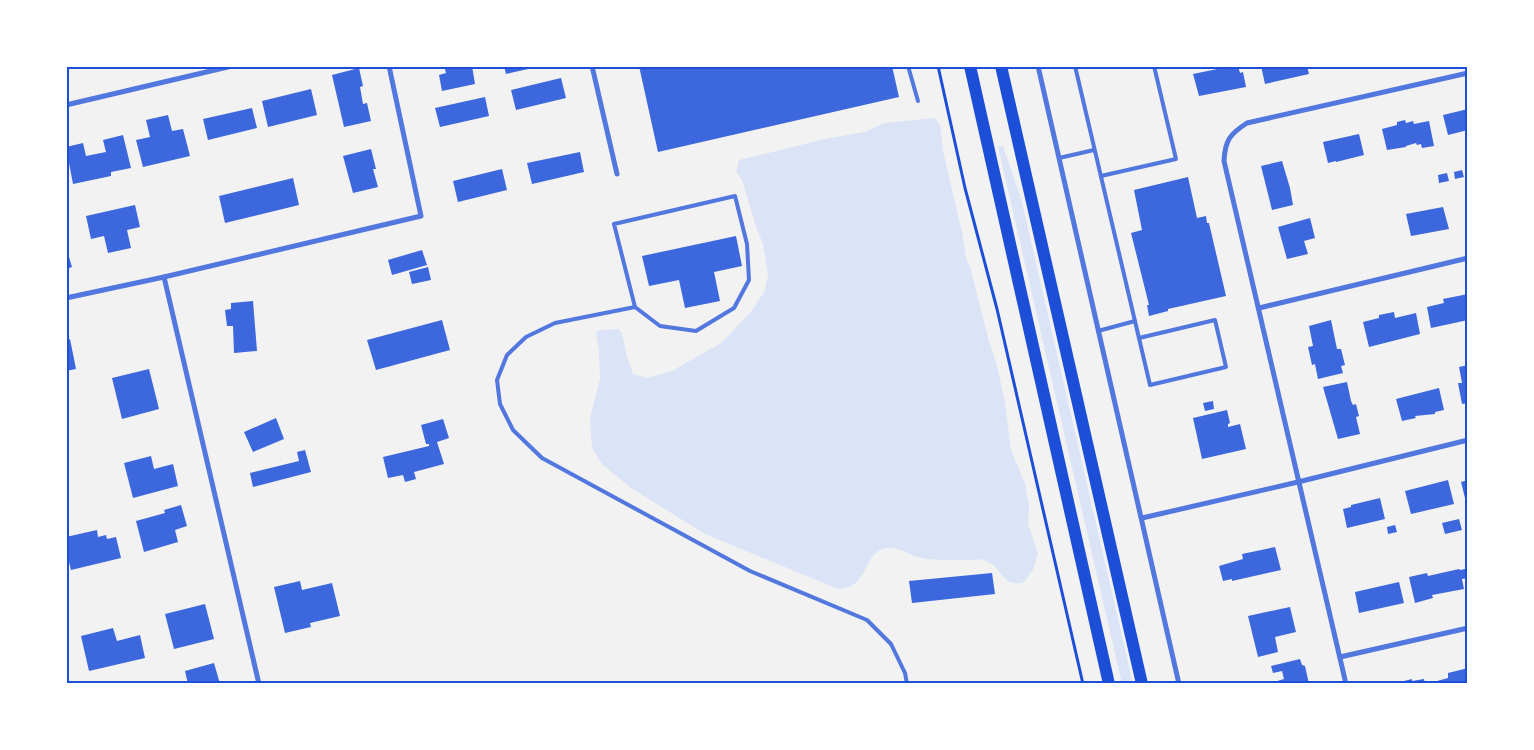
<svg xmlns="http://www.w3.org/2000/svg" width="1534" height="750" font-family="'DejaVu Sans',sans-serif">
	<style>
		.green { fill: #dbe4f7 }
		.building { fill: #3d67dc }
		.lines { fill: none; stroke-linecap: round; stroke-linejoin: round }
		.path { stroke: #1d4ed8; stroke-width: 3 }
		.service { stroke: #5277de; stroke-width: 4 }
		.minor { stroke: #5277de; stroke-width: 5 }
		.primary { stroke: #1d4ed8; stroke-width: 12 }
		.neatline { fill: none; stroke: #1d4ed8; stroke-width: 2 }
	</style>
	<rect width="100%" height="100%" fill="#f2f2f2"/>
	<g class="green">
		<path d="M935,118L940,125L943,151L962,232L966,258L970,267L989,341L996,362L1005,402L1011,450L1025,483L1029,506L1028,524L1038,553L1033,570L1023,583C1000,587 1003,565 983,560C979,559 972,560 968,560C953,560 936,561 921,558C910,556 900,547 888,548C867,549 868,576 853,585C849,588 843,588 838,589L705,534L631,488L602,464L592,448L590,418L600,379L599,350L596,332L600,330L619,329L622,334L627,356L633,374L647,378L672,371L721,343L750,313L764,292L768,276L763,244L756,227L742,180L736,171L739,160L829,138L865,132L884,123Z"/>
		<path d="M1003,146L1022,202L1133,684H1122L998,147Z"/>
	</g>
	<g class="building">
		<path d="M444,66H472L475,84L442,91L439,75L446,73Z"/>
		<path d="M504,66H537V67L506,74Z"/>
		<path d="M639,66H892L899,97L658,152Z"/>
		<path d="M1232,66H1238L1240,73L1243,72L1246,87L1199,96L1193,74Z"/>
		<path d="M1261,66H1307L1309,74L1265,84Z"/>
		<path d="M359,68L363,86L360,87L363,104L367,103L371,121L344,127L332,75Z"/>
		<path d="M561,78L566,98L516,110L511,90Z"/>
		<path d="M311,89L317,115L268,127L262,101Z"/>
		<path d="M485,97L489,116L440,127L435,108Z"/>
		<path d="M252,108L257,128L208,140L203,119Z"/>
		<path d="M1468,109V130L1448,135L1443,115Z"/>
		<path d="M168,115L172,131L183,129L190,156L143,167L136,140L150,137L146,120Z"/>
		<path d="M1405,120L1406,123L1413,121L1414,124L1429,121L1434,146L1422,148L1421,144L1417,145L1416,143L1406,146V147L1387,150L1382,129L1397,125V122Z"/>
		<path d="M1359,134L1364,155L1336,162V161L1328,163L1323,142Z"/>
		<path d="M123,135L131,168L111,172V176L73,184L66,147L83,143L86,156L106,152L103,140Z"/>
		<path d="M371,149L376,169H373L378,187L353,193L343,156Z"/>
		<path d="M580,152L584,172L532,184L527,163Z"/>
		<path d="M1282,161L1290,188L1293,205L1272,210L1261,166Z"/>
		<path d="M502,169L507,190L458,202L453,181Z"/>
		<path d="M1462,170L1464,177L1455,179L1454,172Z"/>
		<path d="M1447,173L1449,181L1439,183L1438,175Z"/>
		<path d="M1188,177L1197,218L1206,216L1207,223H1209L1226,296L1168,309V311L1149,316L1147,305H1149L1131,233L1142,230L1134,190Z"/>
		<path d="M293,178L299,205L225,223L219,196Z"/>
		<path d="M135,205L140,227L127,230L131,248L108,253L104,236L91,239L86,216Z"/>
		<path d="M1443,207L1449,229L1411,236L1406,214Z"/>
		<path d="M1310,218L1315,238L1304,241L1308,254L1287,259L1278,227Z"/>
		<path d="M736,236L742,266L714,272L720,301L685,308L679,280L649,286L642,256Z"/>
		<path d="M66,247L72,267L66,269Z"/>
		<path d="M422,250L427,265L392,275L388,260Z"/>
		<path d="M428,267L431,280L412,284L409,272Z"/>
		<path d="M1468,294V320L1431,328L1427,307L1444,303L1443,299Z"/>
		<path d="M253,301L257,351L234,353L233,326H227L225,310L231,309V303Z"/>
		<path d="M1394,312L1395,318L1416,313L1420,334L1369,347L1363,322L1379,318V315Z"/>
		<path d="M442,320L450,350L376,370L367,340Z"/>
		<path d="M1331,320L1337,349H1341L1345,365L1341,366L1343,373L1318,379L1315,364L1312,365L1308,347L1313,346L1309,326Z"/>
		<path d="M70,339L76,369L66,371V340Z"/>
		<path d="M1468,365V403L1462,404L1458,383H1462L1459,367Z"/>
		<path d="M149,369L159,409L122,419L112,378Z"/>
		<path d="M1347,382L1351,401L1353,405L1356,404L1359,416L1356,417L1360,434L1338,439L1323,387Z"/>
		<path d="M1439,388L1444,410L1435,412V414L1415,416L1416,418L1402,421L1396,399Z"/>
		<path d="M1213,401L1214,409L1205,411L1203,403Z"/>
		<path d="M1227,410L1230,423L1228,424V427L1240,424L1246,449L1202,459L1193,418Z"/>
		<path d="M276,418L284,439L253,452L244,432Z"/>
		<path d="M443,419L449,438L437,442L444,464L414,472L416,479L405,482L403,475L388,478L383,457L429,446V444H426L421,425Z"/>
		<path d="M305,450L311,472L253,487L250,473L299,461L297,452Z"/>
		<path d="M151,456L154,469L173,464L178,486L133,498L124,463Z"/>
		<path d="M1448,480L1454,504L1411,514L1405,491Z"/>
		<path d="M1468,480V502H1466L1461,482Z"/>
		<path d="M1380,498L1385,519L1347,528L1343,509L1351,507V505Z"/>
		<path d="M181,505L187,526L175,530L178,542L144,552L136,521L165,513L164,510Z"/>
		<path d="M1459,519L1462,530L1445,534L1442,523Z"/>
		<path d="M1395,525L1397,532L1388,534L1387,527Z"/>
		<path d="M97,530L98,537L106,535L107,539L116,537L121,558L71,570L66,550V537Z"/>
		<path d="M1275,547L1281,570L1232,581V579L1223,581L1219,566L1243,559L1242,554Z"/>
		<path d="M1459,569L1460,570L1465,569L1467,578L1462,579L1464,589L1432,595L1433,598L1415,603L1409,577L1427,573L1428,576Z"/>
		<path d="M992,573L995,594L912,603L909,581Z"/>
		<path d="M300,581L302,590L332,583L340,616L310,623L311,627L285,633L274,587Z"/>
		<path d="M1399,582L1404,603L1359,613L1355,592Z"/>
		<path d="M205,604L214,639L174,649L165,614Z"/>
		<path d="M1290,607L1296,632L1275,637L1278,652L1258,657L1248,616Z"/>
		<path d="M113,628L117,641L140,635L145,658L89,671L81,636Z"/>
		<path d="M1300,659L1302,665L1305,666L1309,684H1275L1274,682L1284,679L1282,671L1273,673L1271,666Z"/>
		<path d="M214,663L220,684H188L185,671Z"/>
		<path d="M1468,668V684H1438L1437,681L1448,678V673Z"/>
		<path d="M1412,679V681L1424,679L1425,684H1400V682Z"/>
	</g>
	<g class="lines">
		<path class="path" d="M938,66L965,188L997,309L1083,684"/>
		<g class="service">
			<path d="M908,66L918,101"/>
			<path d="M1075,66L1150,385L1226,367L1215,320L1139,338"/>
			<path d="M1059,158L1094,150"/>
			<path d="M1101,176L1176,159L1154,66"/>
			<path d="M635,307L614,224L735,196L747,244L749,280L734,308L696,331L660,326L635,307L555,323L526,337L507,355L497,380L500,404L513,430L542,458L750,571L867,620L891,644L905,673L907,684"/>
			<path d="M1098,331L1135,321"/>
		</g>
		<g class="minor">
			<path d="M592,66L617,174"/>
			<path d="M1038,66L1179,684"/>
			<path d="M66,105L232,66"/>
			<path d="M164,277L259,684"/>
			<path d="M66,298L164,277L421,216L389,66"/>
			<path d="M1259,308L1468,258"/>
			<path d="M1142,518L1298,482L1468,440"/>
			<path d="M1340,657L1468,628"/>
			<path d="M1346,684L1224,161C1225,140 1230,134 1247,123L1468,73"/>
		</g>
		<g class="primary">
			<path d="M970,66L1109,684"/>
			<path d="M1001,66L1142,684"/>
		</g>
	</g>
	<rect width="1534" height="750" fill="none" stroke="#ffffff" stroke-width="135"/>
	<rect x="68" y="68" width="1398" height="614" class="neatline"/>
</svg>
